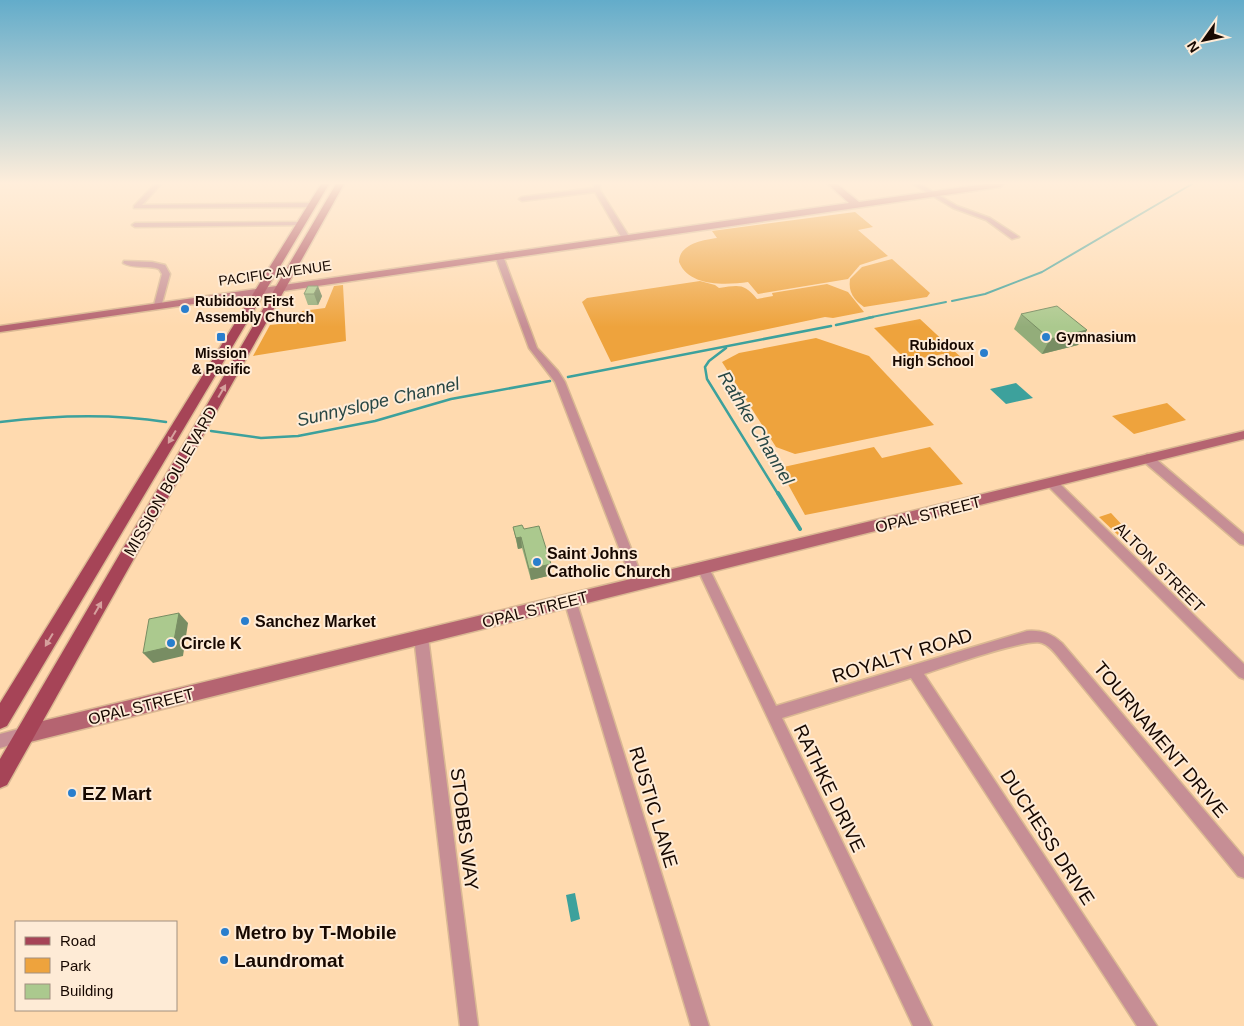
<svg xmlns="http://www.w3.org/2000/svg" width="1244" height="1026" font-family="Helvetica,sans-serif">
	<style>
		.green { fill: #eea33d }
		.water { fill: #3da19c }
		.lines { fill: none; stroke-linecap: round; stroke-linejoin: round }
		.stream-far2 { stroke: #3da19c; stroke-width: 2 }
		.stream-far1 { stroke: #3da19c; stroke-width: 2.5 }
		.stream { stroke: #3da19c; stroke-width: 4 }
		.street-casing { stroke: #dab893; stroke-width: 3 }
		.secondary-casing { stroke: #dab893; stroke-width: 3 }
		.primary-casing { stroke: #dab893; stroke-width: 3 }
		.street { fill: #c68e95; fill-rule: evenodd }
		.secondary { fill: #b56471; fill-rule: evenodd }
		.primary { fill: #a64457; fill-rule: evenodd }
		.wall { fill: #93ad7a }
		.shaded-wall { fill: #788d63 }
		.building { fill: #abc98e; stroke: #788d63 }
		.oneway { fill: #d6a09d }
		.poi-dot { fill: #297ecd; stroke: #feebd6; stroke-width: 2 }
		.labels { text-anchor: middle; stroke-width: 4; stroke-linejoin: round; paint-order: stroke }
		.far-street-label { font-size: 14px; fill: #170800; stroke: #feebd6 }
		.far-poi-label { font-size: 14px; font-weight: bold; fill: #170800; stroke: #feebd6; text-anchor: start }
		.street-label { font-size: 16px; fill: #170800; stroke: #feebd6 }
		.poi-label { font-size: 16px; font-weight: bold; fill: #170800; stroke: #feebd6; text-anchor: start }
		.water-label { font-size: 18px; font-style: italic; fill: #274644; stroke: #feebd6 }
		.near-street-label { font-size: 19px; fill: #170800; stroke: #feebd6 }
		.near-poi-label { font-size: 19px; font-weight: bold; fill: #170800; stroke: #feebd6; text-anchor: start }
	</style>
	<rect width="100%" height="100%" fill="#ffdaaf"/>
	<g class="green">
		<path d="M855,212L873,227L858,230L888,256L860,265L848,279L758,294L748,282C726,285 689,287 679,262C679,244 703,240 717,238L712,231Z"/>
		<path d="M892,259L930,293L927,297L864,307C854,300 848,292 850,279L862,267Z"/>
		<path d="M700,281L715,285L719,288C739,285 744,283 757,299L773,296L772,293L827,284L848,292L864,312L833,318L825,317L611,362L582,302L587,298Z"/>
		<path d="M343,285L346,341L253,356L270,325L298,322L302,311L325,308L334,286Z"/>
		<path d="M920,319L965,361L953,364L943,354L907,361L874,328Z"/>
		<path d="M816,338L869,356L934,425L795,454L776,447L722,362L739,353Z"/>
		<path d="M1167,403L1186,420L1134,434L1112,416Z"/>
		<path d="M874,447L882,458L930,447L963,484L805,515L779,468Z"/>
		<path d="M1111,513L1124,527V532L1119,536L1099,517Z"/>
	</g>
	<g class="water">
		<path d="M1016,383L1033,398L1006,404L990,389Z"/>
		<path d="M575,893L580,919L571,922L566,895Z"/>
	</g>
	<g class="lines">
		<g class="stream-far2">
			<path d="M952,301L985,294L1042,272L1192,184"/>
			<path d="M867,318L946,302"/>
		</g>
		<g class="stream-far1">
			<path d="M836,325L873,317"/>
			<path d="M726,348L709,361L705,367L707,379L778,494"/>
			<path d="M568,377L831,326"/>
			<path d="M0,422C56,415 110,413 166,422"/>
			<path d="M211,431L261,438L298,436L375,421L451,399L550,381"/>
		</g>
		<path class="stream" d="M778,493L800,529"/>
		<defs>
			<g id="street">
				<path d="M155,184H161L142,205L312,203L315,205L312,207L134,208V206Z"/>
				<path d="M594,184H600V190L630,238L629,240H623L595,192L522,201L519,199L522,197L594,188Z"/>
				<path d="M913,184H920L957,206L990,218L1019,237L1012,239L986,220L953,208Z"/>
				<path d="M301,222L303,223V225L135,227L132,225L135,223Z"/>
				<path d="M496,254L503,256L537,348L558,371L565,382L645,584L643,588L639,589L635,588L633,584L555,382L529,348L495,256Z"/>
				<path d="M124,261L152,262L165,265L170,274L161,307L154,305L162,274L159,269C148,265 133,269 123,263Z"/>
				<path d="M1147,454L1151,455L1244,534V545L1240,544L1143,461L1142,458Z"/>
				<path d="M1053,480L1057,481L1244,664V679L1239,677L1049,487L1048,484Z"/>
				<path d="M703,563L707,565L709,568L776,706L1027,631C1041,630 1051,633 1062,643L1244,857V878L1238,876L1064,664C1058,657 1051,646 1042,643C1028,637 943,668 924,674L1157,1026H1137L911,678L782,718L932,1026H913L697,568L699,565Z"/>
				<path d="M570,595L574,596L576,600L709,1026H691L564,600L566,596Z"/>
				<path d="M421,631L426,633L428,637L478,1026H460L414,637L416,633Z"/>
				<path d="M26,727L31,729L33,734L31,739L0,748V734Z"/>
			</g>
			<g id="secondary">
				<path d="M828,184H837L859,202L985,184H1004L1000,187L0,332V326L849,203Z"/>
				<path d="M1244,431V439L26,743L19,741L16,734L19,727L26,725Z"/>
			</g>
			<g id="primary">
				<path d="M321,184H329L7,726L0,729V703Z"/>
				<path d="M336,184H344L7,785L0,788V759Z"/>
			</g>
		</defs>
		<use href="#street" class="street-casing"/>
		<use href="#secondary" class="secondary-casing"/>
		<use href="#primary" class="primary-casing"/>
		<use href="#street" class="street"/>
		<use href="#secondary" class="secondary"/>
		<use href="#primary" class="primary"/>
	</g>
	<g class="wall">
		<path d="M308,286L322,296L318,305H308L304,294Z"/>
		<path d="M1021,314L1087,330L1078,345L1042,354L1014,329Z"/>
		<path d="M513,527L524,529L552,575L531,580L522,548L518,549Z"/>
	</g>
	<g class="shaded-wall">
		<path d="M318,286L322,296L318,305L314,294Z"/>
		<path d="M1087,330L1078,345L1042,354L1050,339Z"/>
		<path d="M521,537L522,548L518,549L516,538Z"/>
		<path d="M551,564L552,575L531,580L529,569Z"/>
		<path d="M179,613L188,623L183,656L153,663L143,653Z"/>
	</g>
	<g class="building">
		<path d="M308,286H318L314,294H304Z"/>
		<path d="M1057,306L1087,330L1050,339L1021,314Z"/>
		<path d="M522,525L524,529L539,526L551,564L529,569L521,537L516,538L513,527Z"/>
		<path d="M179,613L173,646L143,653L149,619Z"/>
	</g>
	<defs><path id="oneway-solid" d="M-6-.8H1V-3.2L6.5 0L1 3.2V.8H-6Z" transform="scale(1.25)"/></defs>
	<g class="oneway">
		<use href="#oneway-solid" transform="translate(222 391) rotate(-60)"/>
		<use href="#oneway-solid" transform="translate(172 437) rotate(121)"/>
		<use href="#oneway-solid" transform="translate(98 608) rotate(-60)"/>
		<use href="#oneway-solid" transform="translate(49 640) rotate(121)"/>
	</g>
	<linearGradient id="sky" x2="0" y2="1"><stop stop-color="#63acca"/><stop offset="0.56" stop-color="#ffeedb"/><stop offset="1" stop-color="#ffeedb" stop-opacity="0"/></linearGradient>
	<rect width="1244" height="327" fill="url(#sky)"/>
	<g class="poi-dot">
		<circle cx="185" cy="309" r="5"/>
		<rect x="216" y="332" width="10" height="10" rx="2.5"/>
		<circle cx="1046" cy="337" r="5"/>
		<circle cx="984" cy="353" r="5"/>
		<circle cx="537" cy="562" r="5"/>
		<circle cx="245" cy="621" r="5"/>
		<circle cx="171" cy="643" r="5"/>
		<circle cx="72" cy="793" r="5"/>
		<circle cx="225" cy="932" r="5"/>
		<circle cx="224" cy="960" r="5"/>
	</g>
	<g class="labels">
		<g class="far-street-label">
			<text transform="translate(275 273) rotate(-8)" y="5">PACIFIC AVENUE</text>
		</g>
		<g class="far-poi-label">
			<text x="195" y="306">Rubidoux First<tspan x="195" dy="16">Assembly Church</tspan></text>
			<text x="1056" y="342">Gymnasium</text>
			<text x="974" y="350" text-anchor="end">Rubidoux<tspan x="974" dy="16">High School</tspan></text>
			<text x="221" y="358" text-anchor="middle">Mission<tspan x="221" dy="16">&amp; Pacific</tspan></text>
		</g>
		<g class="street-label">
			<text transform="translate(170 481) rotate(-60)" y="6">MISSION BOULEVARD</text>
			<text transform="translate(928 514) rotate(-14)" y="6">OPAL STREET</text>
			<text transform="translate(1160 567) rotate(45)" y="6">ALTON STREET</text>
			<text transform="translate(535 609) rotate(-14)" y="6">OPAL STREET</text>
			<text transform="translate(141 706) rotate(-14)" y="6">OPAL STREET</text>
		</g>
		<g class="poi-label">
			<text x="547" y="559">Saint Johns<tspan x="547" dy="18">Catholic Church</tspan></text>
			<text x="255" y="627">Sanchez Market</text>
			<text x="181" y="649">Circle K</text>
		</g>
		<g class="water-label">
			<text transform="translate(378 402) rotate(-13)" y="6">Sunnyslope Channel</text>
			<text transform="translate(756 428) rotate(59)" y="6">Rathke Channel</text>
		</g>
		<g class="near-street-label">
			<text transform="translate(902 655) rotate(-17)" y="7">ROYALTY ROAD</text>
			<text transform="translate(1161 739) rotate(50)" y="7">TOURNAMENT DRIVE</text>
			<text transform="translate(830 788) rotate(64)" y="7">RATHKE DRIVE</text>
			<text transform="translate(654 807) rotate(73)" y="7">RUSTIC LANE</text>
			<text transform="translate(465 829) rotate(83)" y="7">STOBBS WAY</text>
			<text transform="translate(1048 837) rotate(57)" y="7">DUCHESS DRIVE</text>
		</g>
		<g class="near-poi-label">
			<text x="82" y="800">EZ Mart</text>
			<text x="235" y="939">Metro by T-Mobile</text>
			<text x="234" y="967">Laundromat</text>
		</g>
	</g>
	<rect x="15" y="921" width="162" height="90" fill="#feebd6" stroke="#a29080"/>
	<rect x="25" y="937" width="25" height="8" fill="#a64457" stroke="#a29080"/>
	<text x="60" y="946" font-size="15" fill="#170800">Road</text>
	<rect x="25" y="958" width="25" height="15" fill="#eea33d" stroke="#a29080"/>
	<text x="60" y="971" font-size="15" fill="#170800">Park</text>
	<rect x="25" y="984" width="25" height="15" fill="#abc98e" stroke="#a29080"/>
	<text x="60" y="996" font-size="15" fill="#170800">Building</text>
	<g transform="translate(1204 40) rotate(237)" stroke="#feebd6" stroke-width="4" paint-order="stroke">
	<path d="M0-4L9 19L0 12L-9 19Z" fill="#170800"/>
	<text y="-8" font-size="14" font-weight="bold" text-anchor="middle" fill="#170800">N</text>
	</g>
</svg>
